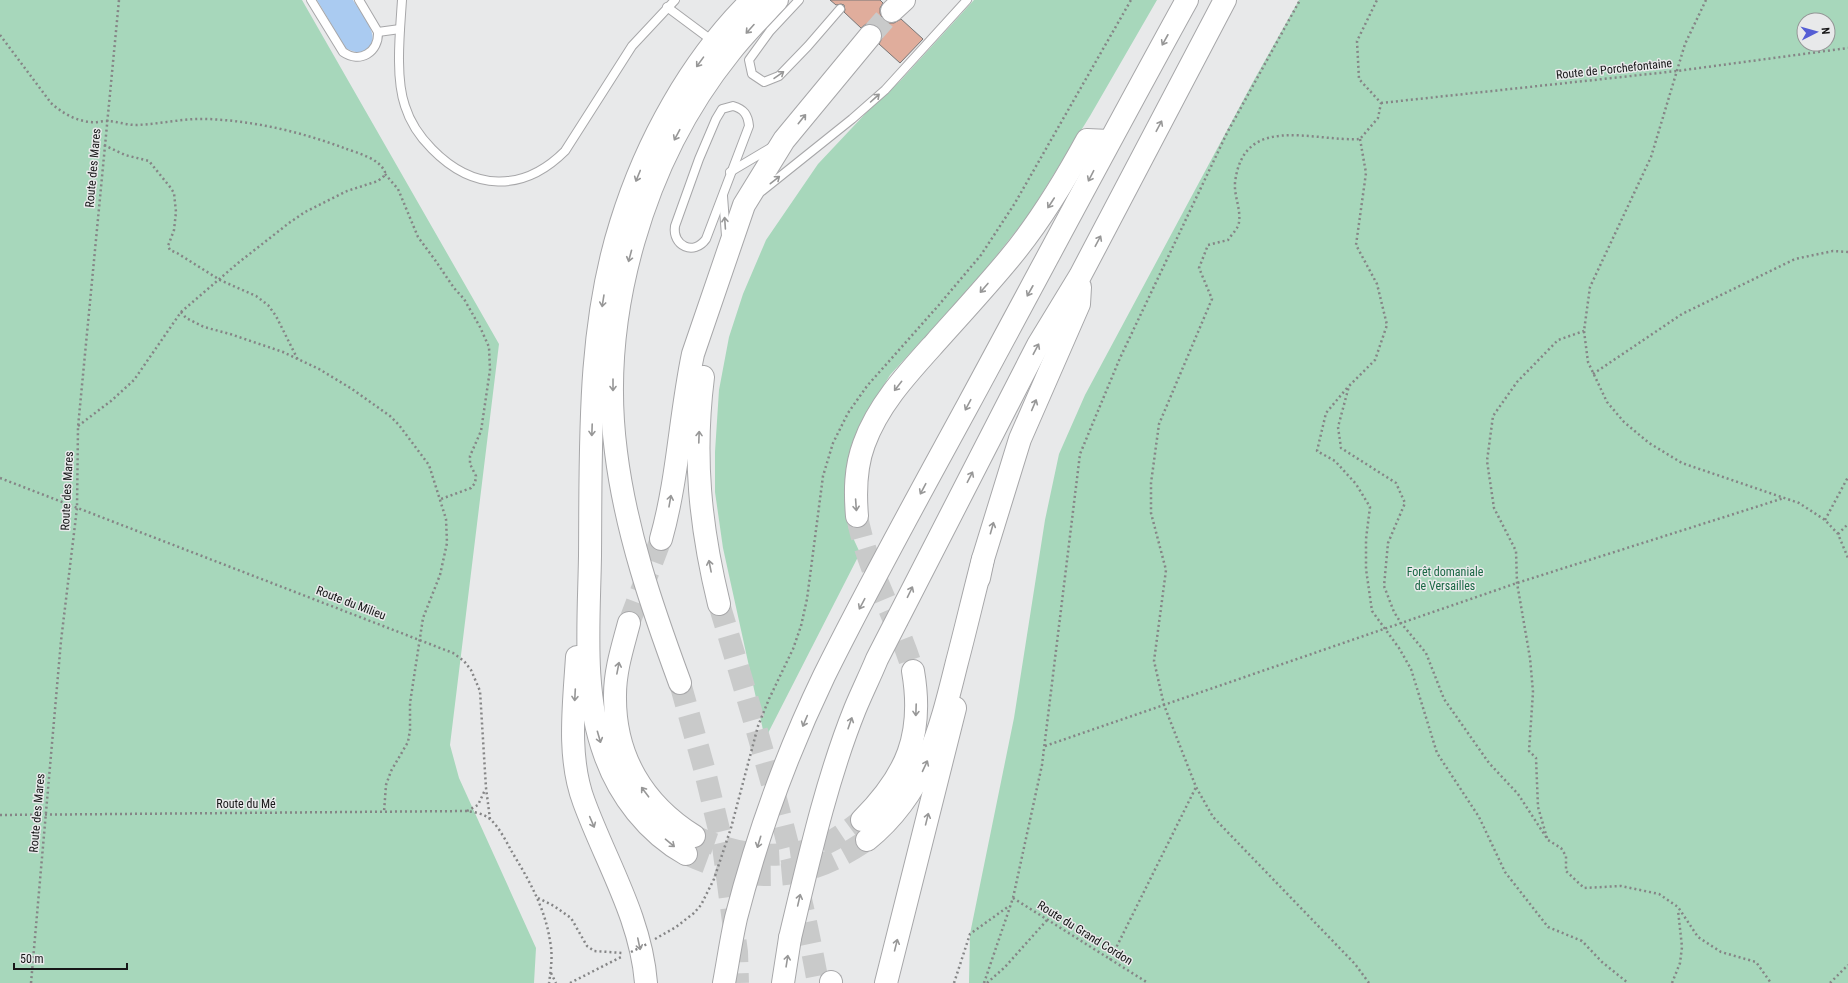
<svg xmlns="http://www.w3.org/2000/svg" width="1848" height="983" font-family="'Roboto Condensed',sans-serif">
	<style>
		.green { fill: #a7d7bb; fill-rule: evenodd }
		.water { fill: #aacbf1 }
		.building { fill: #e0ad9c; stroke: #787676 }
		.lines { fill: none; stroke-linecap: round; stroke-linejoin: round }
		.motorway-tunnel { stroke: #c9caca; stroke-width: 22; stroke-dasharray: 22 11; stroke-linecap: butt }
		.service-casing { stroke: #a7a7a9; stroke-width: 10 }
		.trunk-casing { stroke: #a7a7a9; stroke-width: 24 }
		.motorway-casing { stroke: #a7a7a9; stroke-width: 24 }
		.path { stroke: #858586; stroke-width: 2.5; stroke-dasharray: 2 3; stroke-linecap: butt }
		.service { stroke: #fff; stroke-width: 8 }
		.trunk { stroke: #fff; stroke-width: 22 }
		.motorway { stroke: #fff; stroke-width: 22 }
		.path-bridge { stroke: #858586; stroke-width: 2.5; stroke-dasharray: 2 3; stroke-linecap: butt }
		.oneway { stroke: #979797 }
		.labels { text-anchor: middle; stroke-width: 3; stroke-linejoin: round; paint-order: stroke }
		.street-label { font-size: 12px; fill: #171718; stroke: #e8e9ea }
		.park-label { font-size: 12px; fill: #196744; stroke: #e8e9ea }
	</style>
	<rect width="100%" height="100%" fill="#e8e9ea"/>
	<g class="green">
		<path d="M0,0H302L499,344L450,745L459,778L536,948L534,983H0Z"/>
		<path d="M974,0H1157L1090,116L1028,216L977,280L890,375L870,408L852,443L846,473V501L849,529L860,553L765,739L723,548L715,492V452L719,390L729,337L743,294L766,240L818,164L866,113L901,80Z"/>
		<path d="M1299,0H1848V983H969L970,934L1014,718L1045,520L1059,454L1085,395L1254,80ZM1804,20H1828V44H1804Z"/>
	</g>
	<path class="water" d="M317,0H353C362,15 389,44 359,53L346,49Z"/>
	<path class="building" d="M830,0H880L883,3L880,8V13L883,20L888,23H894L901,19L923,39L900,63L879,44L882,38V31L878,27L872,24H866L861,28L844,12L845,10L844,5L841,4L836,5Z"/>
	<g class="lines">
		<g class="motorway-tunnel">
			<path d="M870,36L892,11"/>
			<path d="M857,516C867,571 897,618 913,671"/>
			<path d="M719,604C757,729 795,854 818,983"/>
			<path d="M629,623L661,539"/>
			<path d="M680,683L704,768L723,846L737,952L738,983"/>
			<path d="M694,836C736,855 783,863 827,843C839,838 851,828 862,820"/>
			<path d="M686,854C755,885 804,883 867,840"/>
		</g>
		<defs>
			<g id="service">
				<path d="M311,0L343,52C360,64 379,52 378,32L359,0"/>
				<path d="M402,0C400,31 395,77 405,106C410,122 420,137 432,149C473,191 523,193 565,151L632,46L675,0"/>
				<path d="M799,0L770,31L749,60L752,74L764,82L779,76L808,46L840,9"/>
				<path d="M667,7L714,42"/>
				<path d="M378,32L400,29"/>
				<path d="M733,106C744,109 748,115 749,126L706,239C694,256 672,246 675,226L699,159L716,119L722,109Z"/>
				<path d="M730,172L772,147"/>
				<path d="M762,191L852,119L885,90L967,0"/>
				<path d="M723,196L726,236"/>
			</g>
			<g id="trunk">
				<path d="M979,578L983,559L1020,439L1079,304L1080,287"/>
				<path d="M790,938C808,863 826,781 855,709C862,692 870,676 877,659L1038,345L1080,276L1225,0"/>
				<path d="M724,983C728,962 731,940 736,918C757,836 787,753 824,676C869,585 919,495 968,405C1041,270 1113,134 1187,0"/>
				<path d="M886,983L955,708"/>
			</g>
			<g id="motorway">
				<path d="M892,11L904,0"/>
				<path d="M703,377C693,456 700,526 719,604"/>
				<path d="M857,516C855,492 855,468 864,444C878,405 907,374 935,343C960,315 985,288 1009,259C1040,222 1064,182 1087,140L1109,141"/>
				<path d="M661,539C678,479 680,416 693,354L744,205L784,140L870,36"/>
				<path d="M629,623C623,646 615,670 615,695C614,756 643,804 694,836"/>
				<path d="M577,657C574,705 567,757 584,802C606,862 641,918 646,983"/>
				<path d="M680,683C652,607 626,532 616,452C598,315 643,160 730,52C744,34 761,17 777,0"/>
				<path d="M862,820C907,775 924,735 913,671"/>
				<path d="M867,840C925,793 940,731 957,662C966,628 974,593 983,559"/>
				<path d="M686,854C648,833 619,795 605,755C582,693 589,622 590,556C591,446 587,330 621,223C646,142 691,60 752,0"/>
				<path d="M831,982V983"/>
				<path d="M783,983L790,938"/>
			</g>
		</defs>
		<use href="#service" class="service-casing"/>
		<use href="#trunk" class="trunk-casing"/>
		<use href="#motorway" class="motorway-casing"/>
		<g class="path">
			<path d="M1706,0L1685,44L1651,157L1590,287L1584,331L1588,362L1607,402L1624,422L1649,443L1682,463L1799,503L1825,520L1838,534L1848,558"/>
			<path d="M0,35L51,103C62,113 76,121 91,122C96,123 101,121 106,121C116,121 126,125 136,125C161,124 184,118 208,119C255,121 301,132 344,148C357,153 379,158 385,172L384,176L378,181L347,191L305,212L289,223L238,263L181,312L134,380L111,401L78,426"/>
			<path d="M1381,103L1677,71L1848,48"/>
			<path d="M1360,139L1366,173L1356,245L1377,284L1387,325L1375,360L1349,386L1338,427L1341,448L1396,483L1405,503L1388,543L1384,586L1394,612L1401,623L1426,653L1444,699L1489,763L1518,794L1548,840L1561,848L1566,856V871L1584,888L1621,886L1659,894L1678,907L1698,937L1721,952L1756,962L1771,983"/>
			<path d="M104,145L125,155L149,161L170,187L174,193L176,212L174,230L168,246L170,250L177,253L220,280L256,296L268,305L276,316L298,360"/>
			<path d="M385,174L398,189L418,237L435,260L454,288L464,299L480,327L489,347L490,370L481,431L470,456V464L476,476L475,483L471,488L441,499"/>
			<path d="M181,312L186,318L204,327L230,334L283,352L319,369L352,389L390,416L399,425L429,465L446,519L447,543L440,575L423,618L410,703V730L408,742L391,771L386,785L384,812"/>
			<path d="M1593,374L1682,314L1795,259L1833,251L1848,252"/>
			<path d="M1347,388L1326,413L1317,451L1335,461L1356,484L1370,507L1366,539V569L1372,611L1399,648L1411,669L1437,753L1479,817L1505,872L1548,927L1582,941L1602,962L1628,983"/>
			<path d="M0,478L453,653L464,661L471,670L480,691L486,788L490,819"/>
			<path d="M1825,520L1848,477"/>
			<path d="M1838,534L1848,524"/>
			<path d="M1045,746L1517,583L1784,498"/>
			<path d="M467,811L478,805L485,790"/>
			<path d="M0,815L467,811C475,812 484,814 490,819C499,827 506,841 512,852C529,880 545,908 550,941C553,955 551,969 549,983"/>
			<path d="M1547,838L1538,807L1536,758L1529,751L1533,692L1530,658L1517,583L1516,551L1494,508L1487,461L1493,416L1517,382L1558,340L1584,331"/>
			<path d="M538,898L554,906L571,918L587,946L594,951L623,953"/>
			<path d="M1013,898L1148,983"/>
			<path d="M655,939L676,927L694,913L701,905L714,879L731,828L758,726L769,699L793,649L801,626L807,599L823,476L833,443L848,413L867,386L938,306L981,255L1015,203L1131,0"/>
			<path d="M1110,960L1196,787"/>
			<path d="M551,973L556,983"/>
			<path d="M31,983L61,641L77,508L78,427L119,0"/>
			<path d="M570,983L623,956"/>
			<path d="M954,983L970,934L1009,906"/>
			<path d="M984,983L1013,898L1042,765L1080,454L1120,358L1227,133L1300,0"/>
			<path d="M987,983L1005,967L1047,920"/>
			<path d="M1369,983L1355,964L1213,817L1196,787L1164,705L1154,661L1166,570L1151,513V483L1159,424L1212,299L1199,268L1208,245L1228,240C1231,235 1239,228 1239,222C1241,209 1234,196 1235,183C1243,112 1313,142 1360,139L1378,118L1381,103L1359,79L1357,41L1377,0"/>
			<path d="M1672,983L1680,963L1682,947L1678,910"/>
			<path d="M1830,983L1848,965"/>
		</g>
		<use href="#service" class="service"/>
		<use href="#trunk" class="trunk"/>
		<use href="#motorway" class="motorway"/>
		<path class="path-bridge" d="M631,952L647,944"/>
	</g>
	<defs><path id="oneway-shaft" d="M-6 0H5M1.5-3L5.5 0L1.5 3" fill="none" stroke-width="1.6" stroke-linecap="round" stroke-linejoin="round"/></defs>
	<g class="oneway">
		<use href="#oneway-shaft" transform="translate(750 29) rotate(132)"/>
		<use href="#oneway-shaft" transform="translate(1165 40) rotate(119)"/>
		<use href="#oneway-shaft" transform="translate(700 62) rotate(126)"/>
		<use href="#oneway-shaft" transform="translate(779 75) rotate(-35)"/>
		<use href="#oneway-shaft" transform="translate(875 98) rotate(-42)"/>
		<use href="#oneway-shaft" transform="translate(802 119) rotate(-51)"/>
		<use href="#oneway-shaft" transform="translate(1159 126) rotate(-62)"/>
		<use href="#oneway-shaft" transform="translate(677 135) rotate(118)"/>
		<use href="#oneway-shaft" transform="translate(638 176) rotate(112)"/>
		<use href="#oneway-shaft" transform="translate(1091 176) rotate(117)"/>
		<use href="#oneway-shaft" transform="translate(775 180) rotate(-38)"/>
		<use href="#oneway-shaft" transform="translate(1051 203) rotate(123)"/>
		<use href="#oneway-shaft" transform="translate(725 223) rotate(-94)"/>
		<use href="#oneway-shaft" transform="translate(1098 241) rotate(-62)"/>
		<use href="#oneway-shaft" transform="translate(630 256) rotate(105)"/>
		<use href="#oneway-shaft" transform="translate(984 288) rotate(131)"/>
		<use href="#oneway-shaft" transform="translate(1030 291) rotate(119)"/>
		<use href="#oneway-shaft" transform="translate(603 301) rotate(99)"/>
		<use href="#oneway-shaft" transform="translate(1036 349) rotate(-62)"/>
		<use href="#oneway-shaft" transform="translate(613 385) rotate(90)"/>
		<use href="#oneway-shaft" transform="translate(898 386) rotate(128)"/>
		<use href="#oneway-shaft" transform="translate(968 405) rotate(118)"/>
		<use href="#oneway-shaft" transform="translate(1034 405) rotate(-67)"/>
		<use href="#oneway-shaft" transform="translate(592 430) rotate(92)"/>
		<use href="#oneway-shaft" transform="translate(699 437) rotate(-88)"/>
		<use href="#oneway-shaft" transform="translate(970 477) rotate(-63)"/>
		<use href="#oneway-shaft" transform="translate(923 489) rotate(118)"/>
		<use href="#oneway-shaft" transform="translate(670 501) rotate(-80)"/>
		<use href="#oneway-shaft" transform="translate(856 505) rotate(86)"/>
		<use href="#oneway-shaft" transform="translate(992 528) rotate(-74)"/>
		<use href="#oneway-shaft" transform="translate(710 566) rotate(-101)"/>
		<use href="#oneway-shaft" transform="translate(910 592) rotate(-64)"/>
		<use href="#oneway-shaft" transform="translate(862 604) rotate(118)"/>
		<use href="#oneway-shaft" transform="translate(618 668) rotate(-79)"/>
		<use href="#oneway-shaft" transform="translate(575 695) rotate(93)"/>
		<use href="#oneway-shaft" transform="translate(916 710) rotate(92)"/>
		<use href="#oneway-shaft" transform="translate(805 721) rotate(113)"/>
		<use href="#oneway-shaft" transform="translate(850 723) rotate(-71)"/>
		<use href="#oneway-shaft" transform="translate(599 737) rotate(74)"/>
		<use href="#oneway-shaft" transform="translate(925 766) rotate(-65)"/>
		<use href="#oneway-shaft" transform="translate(645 792) rotate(-127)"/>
		<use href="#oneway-shaft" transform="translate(927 819) rotate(-76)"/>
		<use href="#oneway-shaft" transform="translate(592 822) rotate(67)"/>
		<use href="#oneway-shaft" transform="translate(759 842) rotate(107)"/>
		<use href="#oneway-shaft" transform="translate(670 843) rotate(40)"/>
		<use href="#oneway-shaft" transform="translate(799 900) rotate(-77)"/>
		<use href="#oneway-shaft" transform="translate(639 944) rotate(78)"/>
		<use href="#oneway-shaft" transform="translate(896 945) rotate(-76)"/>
		<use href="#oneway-shaft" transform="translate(787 961) rotate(-81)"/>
	</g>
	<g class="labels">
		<g class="street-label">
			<text transform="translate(1614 69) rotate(-6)" y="4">Route de Porchefontaine</text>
			<text transform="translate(93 168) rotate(-85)" y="4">Route des Mares</text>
			<text transform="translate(67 491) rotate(-87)" y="4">Route des Mares</text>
			<text transform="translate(351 603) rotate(21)" y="4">Route du Milieu</text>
			<text x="246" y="808">Route du Mé</text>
			<text transform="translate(37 813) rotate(-85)" y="4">Route des Mares</text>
			<text transform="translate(1085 933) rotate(32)" y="4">Route du Grand Cordon</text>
		</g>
		<g class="park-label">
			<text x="1445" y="576">Forêt domaniale<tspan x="1445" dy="14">de Versailles</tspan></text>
		</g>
	</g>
	<g transform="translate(1816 32) rotate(84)"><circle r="19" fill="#e8e9ea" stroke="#949596"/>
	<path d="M0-3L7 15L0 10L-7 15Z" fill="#555ed4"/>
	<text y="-6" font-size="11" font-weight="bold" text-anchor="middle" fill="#171718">N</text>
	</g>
	<path d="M14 963v6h113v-6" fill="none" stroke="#171718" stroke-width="2"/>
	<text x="20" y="963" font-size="12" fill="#171718" stroke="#e8e9ea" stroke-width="3" paint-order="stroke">50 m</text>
</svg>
